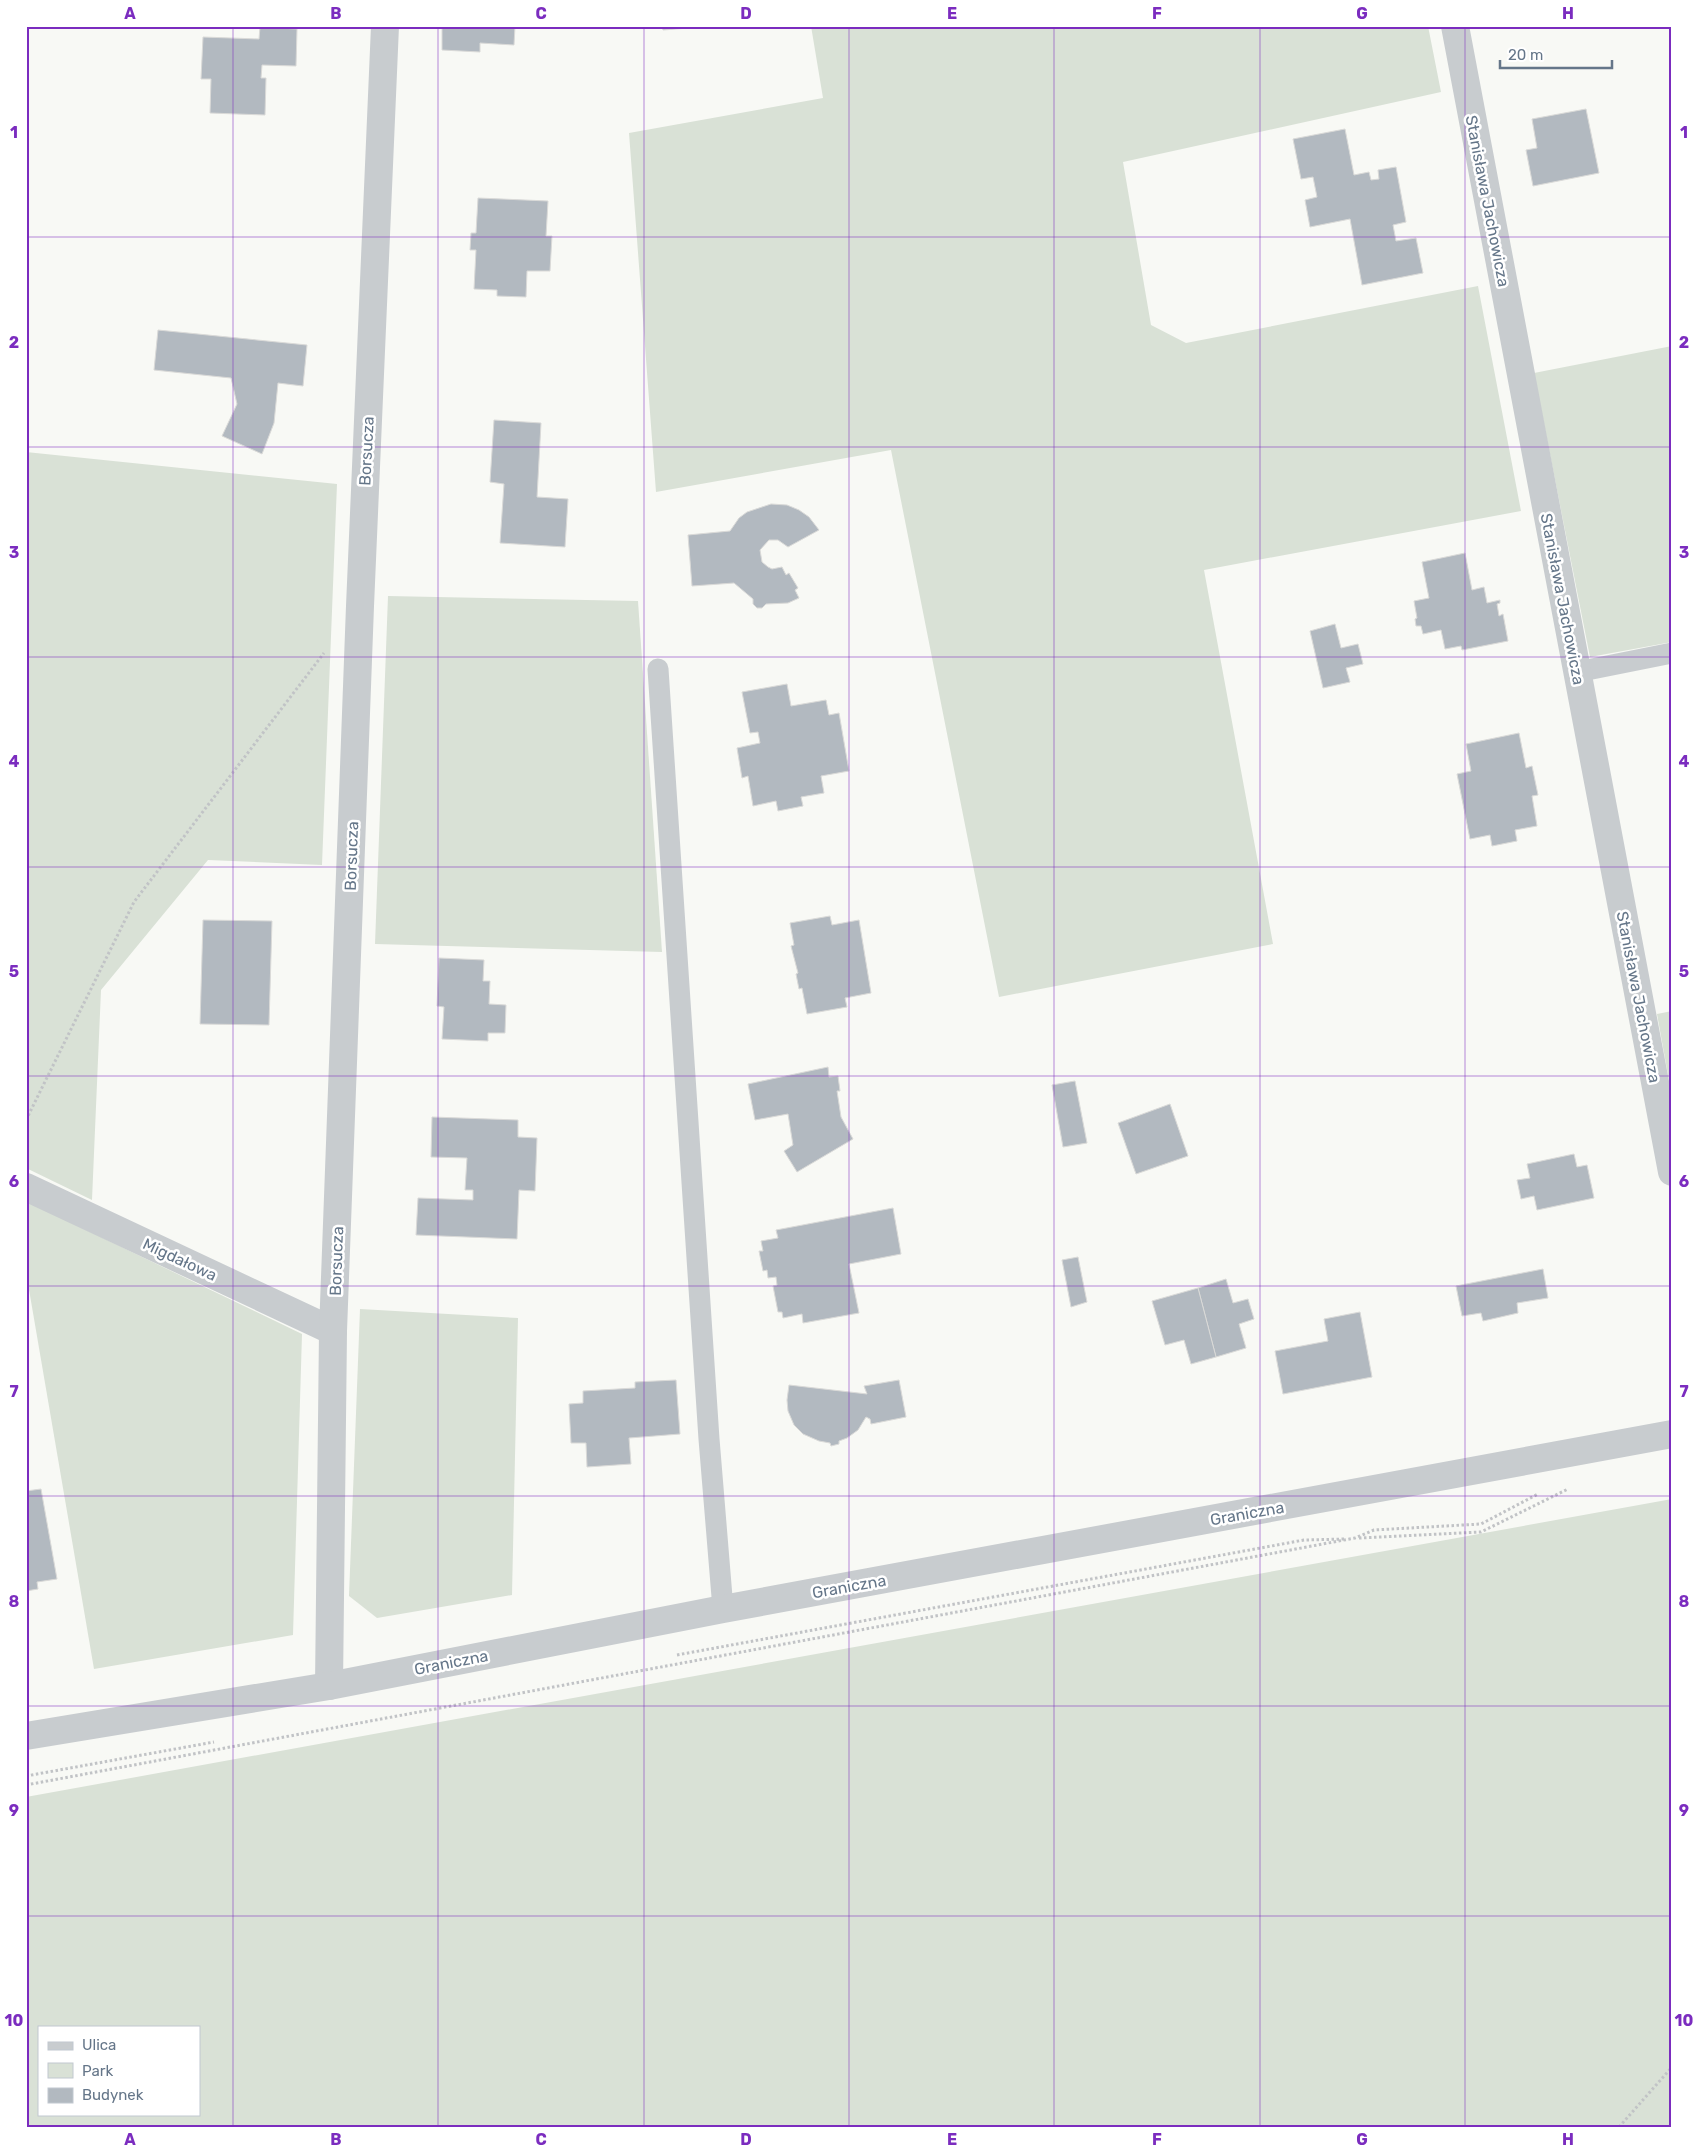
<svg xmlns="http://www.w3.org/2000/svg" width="1698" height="2153" font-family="Rubik,sans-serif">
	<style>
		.green { fill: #d9e1d6; fill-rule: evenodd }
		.building { fill: #b2b9c0; stroke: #dadad8 }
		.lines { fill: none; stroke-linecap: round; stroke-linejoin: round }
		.path { stroke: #c1c3c6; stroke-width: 3; stroke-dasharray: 2.5 2.5; stroke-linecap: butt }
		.service { stroke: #c8cccf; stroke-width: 21 }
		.minor { stroke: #c8cccf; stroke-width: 28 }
		.tertiary { stroke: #c8cccf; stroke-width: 28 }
		.grid { fill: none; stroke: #7b2cbf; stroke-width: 1; stroke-opacity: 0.55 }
		.labels { text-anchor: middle; stroke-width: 5; stroke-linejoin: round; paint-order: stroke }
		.street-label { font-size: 16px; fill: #657689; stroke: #fff }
		.neatline { fill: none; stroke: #7b2cbf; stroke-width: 2 }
		.grid-label { font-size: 16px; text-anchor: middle; font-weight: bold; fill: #7b2cbf }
	</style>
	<rect width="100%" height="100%" fill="#f8f9f5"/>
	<g class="green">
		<path d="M811,26H1428L1441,92L1123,162L1151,325L1186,343L1478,286L1521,511L1204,570L1273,944L999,997L891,450L656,492L629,133L823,98Z"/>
		<path d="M1672,346V642L1590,657L1534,373Z"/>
		<path d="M26,452L337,484L322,865L208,860L101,990L92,1200L26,1168Z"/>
		<path d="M388,596L638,601L662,952L375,944Z"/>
		<path d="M1672,1011V1097L1657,1014Z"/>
		<path d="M26,1201L302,1334L293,1635L94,1669L26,1272Z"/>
		<path d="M360,1309L518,1318L512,1595L377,1618L349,1596Z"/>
		<path d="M1672,1499V2127H26V1797ZM39,2027H199V2114H39Z"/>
	</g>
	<g class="building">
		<path d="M442,26H515L514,45L480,43V52L442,50Z"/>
		<path d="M662,26H714L663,30Z"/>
		<path d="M260,27L297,29L296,66L262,65L261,78H266L265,115L210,113L211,79H201L203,37L259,39Z"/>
		<path d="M1586,109L1599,173L1533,186L1526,150L1537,148L1532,119Z"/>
		<path d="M1345,129L1354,175L1369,172L1371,180L1379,179L1378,170L1396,167L1406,222L1393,225L1396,241L1416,238L1423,273L1362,285L1350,219L1310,227L1305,200L1317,197L1313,177L1301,179L1293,139Z"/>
		<path d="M478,198L548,201L546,236H552L550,271H527L526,297L497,296V290L474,289L476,250H470L471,233H476Z"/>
		<path d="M158,330L307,345L303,386L278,383L274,423L262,454L222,436L237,404L231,378L154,370Z"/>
		<path d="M494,420L541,423L537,497L568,499L565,547L500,543L504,484L490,482Z"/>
		<path d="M771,504L787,505L799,510L809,517L819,530L788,547L778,540H769L760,550L762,562L768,567L772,569L782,567L786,575L789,573L798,588L795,590L799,598L788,603L766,604L762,608H757L753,604V599L734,583L692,586L688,535L730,531L739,518L747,512Z"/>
		<path d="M1465,553L1472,590L1484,587L1487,603L1500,600V603L1497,604L1499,616L1503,614L1508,641L1462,650L1461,646L1445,649L1441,630L1423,634L1421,626H1416L1415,619L1417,618L1414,601L1429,598L1422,562Z"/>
		<path d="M1335,624L1341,648L1358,644L1363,664L1346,668L1350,682L1323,688L1310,631Z"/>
		<path d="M787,684L791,706L826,700L829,715L839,713L849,771L821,776L824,793L801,797L803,806L778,811L776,801L753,806L748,776L742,778L737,748L760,743L758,732L750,733L742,692Z"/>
		<path d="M1519,733L1526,768L1532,766L1538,795L1532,796L1537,826L1515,830L1517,841L1492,846L1490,835L1470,839L1457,774L1471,771L1466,744Z"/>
		<path d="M830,916L832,925L859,920L871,993L845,998L847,1007L807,1014L802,988L799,989L796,974L798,973L791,946L794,945L790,923Z"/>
		<path d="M203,920L272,921L269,1025L200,1024Z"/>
		<path d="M439,958L484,960L483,981H490L489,1004L506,1005L505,1033H488V1041L442,1039L444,1007L437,1006Z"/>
		<path d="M828,1067L829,1077L838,1076L840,1091H837L841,1117L853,1139L797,1172L784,1151L793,1145L788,1114L755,1120L748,1084Z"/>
		<path d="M1075,1081L1087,1143L1063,1147L1052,1085Z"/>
		<path d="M1170,1104L1188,1156L1136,1174L1118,1123Z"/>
		<path d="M432,1117L518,1120V1137L537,1138L535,1191L519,1190L517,1239L416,1235L418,1198L473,1200V1190H465L467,1158L431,1157Z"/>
		<path d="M1574,1154L1577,1167L1587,1165L1594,1198L1537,1210L1534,1196L1521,1199L1517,1180L1530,1178L1527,1164Z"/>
		<path d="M893,1208L901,1254L849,1264L859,1313L803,1323L802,1314L783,1318L782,1312H778L773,1286L777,1285L776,1277L768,1278L767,1270L763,1271L759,1251H763L761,1241L778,1238L776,1230Z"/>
		<path d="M1078,1257L1087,1302L1071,1307L1062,1260Z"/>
		<path d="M1543,1269L1548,1298L1517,1303L1518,1313L1483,1321L1481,1313L1462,1316L1456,1286Z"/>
		<path d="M1226,1279L1233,1303L1248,1299L1254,1319L1239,1324L1246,1348L1216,1357L1198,1288Z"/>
		<path d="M1198,1288L1216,1357L1191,1364L1184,1340L1165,1345L1152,1301Z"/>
		<path d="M1360,1312L1372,1377L1283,1394L1275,1351L1328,1341L1324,1319Z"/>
		<path d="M676,1380L680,1434L629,1438L631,1464L587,1467L586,1443H571L569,1404L583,1403V1391L635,1388V1382Z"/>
		<path d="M899,1380L906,1417L871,1424L870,1419L866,1417L858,1430L847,1438L839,1441V1444L831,1446L830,1443L819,1441L803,1434L794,1425L788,1411L787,1400L789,1385L867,1394L864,1386Z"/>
		<path d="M41,1489L57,1579L37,1582L38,1589L26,1591V1491Z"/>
	</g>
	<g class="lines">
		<g class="path">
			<path d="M26,1120L134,902L324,653"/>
			<path d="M1359,1538L1481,1532L1568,1489"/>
			<path d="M677,1655L1304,1540L1345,1539"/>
			<path d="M26,1776L214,1742"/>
			<path d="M26,1785L1355,1538L1374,1530L1481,1524L1538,1494"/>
			<path d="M1619,2127L1672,2067"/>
		</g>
		<g class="service">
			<path d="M658,669L709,1439L723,1609"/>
			<path d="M1577,672L1672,653"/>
		</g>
		<g class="minor">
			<path d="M1455,26L1672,1172"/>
			<path d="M26,1187L333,1331"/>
			<path d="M329,1686L333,1331L360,606L385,26"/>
		</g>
		<path class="tertiary" d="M26,1736L329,1686L723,1609L1672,1434"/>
	</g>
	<path class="grid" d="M233,26V2127M438,26V2127M644,26V2127M849,26V2127M1054,26V2127M1260,26V2127M1465,26V2127M26,237H1672M26,447H1672M26,657H1672M26,867H1672M26,1076H1672M26,1286H1672M26,1496H1672M26,1706H1672M26,1916H1672"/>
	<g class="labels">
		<g class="street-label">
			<text transform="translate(1488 201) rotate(79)" y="6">Stanisława Jachowicza</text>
			<text transform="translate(366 451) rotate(-87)" y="6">Borsucza</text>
			<text transform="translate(1563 599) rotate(79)" y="6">Stanisława Jachowicza</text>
			<text transform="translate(351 856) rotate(-88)" y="6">Borsucza</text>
			<text transform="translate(1639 997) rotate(79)" y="6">Stanisława Jachowicza</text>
			<text transform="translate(180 1259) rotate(25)" y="6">Migdałowa</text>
			<text transform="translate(336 1261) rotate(-88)" y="6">Borsucza</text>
			<text transform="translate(1247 1513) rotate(-10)" y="6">Graniczna</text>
			<text transform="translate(849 1586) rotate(-10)" y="6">Graniczna</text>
			<text transform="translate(451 1662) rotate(-11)" y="6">Graniczna</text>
		</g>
	</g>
	<rect width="1698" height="2153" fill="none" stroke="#ffffff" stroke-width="55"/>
	<rect x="38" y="2026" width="162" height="90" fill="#ffffff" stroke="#c1c8d0"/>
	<rect x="48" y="2042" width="25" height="8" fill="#c8cccf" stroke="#c1c8d0"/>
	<text x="82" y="2050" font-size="15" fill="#657689">Ulica</text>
	<rect x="48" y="2063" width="25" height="15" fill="#d9e1d6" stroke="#c1c8d0"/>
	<text x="82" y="2076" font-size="15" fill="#657689">Park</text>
	<rect x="48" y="2088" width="25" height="15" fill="#b2b9c0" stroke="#c1c8d0"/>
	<text x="82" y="2100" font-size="15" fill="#657689">Budynek</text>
	<path d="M1500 60v8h112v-8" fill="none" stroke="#657689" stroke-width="2.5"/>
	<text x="1508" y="60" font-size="15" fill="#657689" stroke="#ffffff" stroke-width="4" paint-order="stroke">20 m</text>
	<rect x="28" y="28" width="1642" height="2098" class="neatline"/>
	<g class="grid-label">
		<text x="130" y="19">A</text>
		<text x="336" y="19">B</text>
		<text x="541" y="19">C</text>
		<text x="746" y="19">D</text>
		<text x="952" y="19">E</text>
		<text x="1157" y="19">F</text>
		<text x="1362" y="19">G</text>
		<text x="1568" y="19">H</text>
		<text x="14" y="138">1</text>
		<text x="1684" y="138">1</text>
		<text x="14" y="348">2</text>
		<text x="1684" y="348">2</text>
		<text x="14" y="558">3</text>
		<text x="1684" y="558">3</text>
		<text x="14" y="767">4</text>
		<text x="1684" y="767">4</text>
		<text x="14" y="977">5</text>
		<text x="1684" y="977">5</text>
		<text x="14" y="1187">6</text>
		<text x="1684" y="1187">6</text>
		<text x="14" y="1397">7</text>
		<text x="1684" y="1397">7</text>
		<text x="14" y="1607">8</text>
		<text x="1684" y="1607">8</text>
		<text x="14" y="1816">9</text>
		<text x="1684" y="1816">9</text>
		<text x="14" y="2026">10</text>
		<text x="1684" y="2026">10</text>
		<text x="130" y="2145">A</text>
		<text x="336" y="2145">B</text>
		<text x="541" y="2145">C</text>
		<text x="746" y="2145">D</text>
		<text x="952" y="2145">E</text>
		<text x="1157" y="2145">F</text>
		<text x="1362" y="2145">G</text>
		<text x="1568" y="2145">H</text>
	</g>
</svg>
